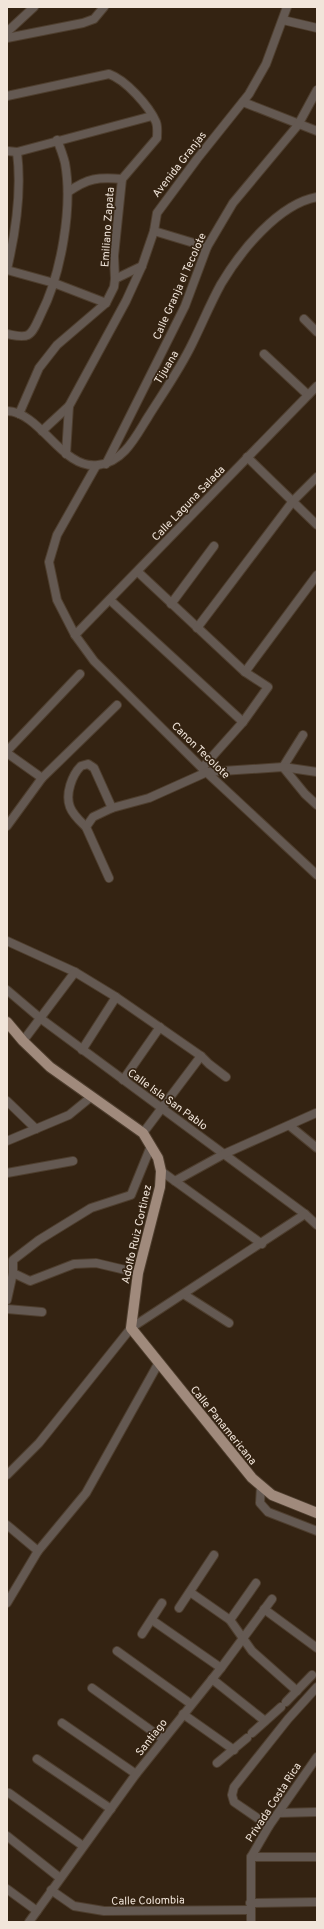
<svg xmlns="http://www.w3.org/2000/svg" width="324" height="1929" font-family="Overpass,sans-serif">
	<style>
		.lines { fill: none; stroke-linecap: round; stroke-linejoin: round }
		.minor-casing { stroke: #4e3e2e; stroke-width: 10 }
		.major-casing { stroke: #4e3e2e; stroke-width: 12 }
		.minor { stroke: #645952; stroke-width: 8 }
		.major { stroke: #a08a7c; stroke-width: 10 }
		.labels { text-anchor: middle; stroke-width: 3.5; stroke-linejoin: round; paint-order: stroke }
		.street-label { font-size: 11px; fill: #f1e5da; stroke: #342312 }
	</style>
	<rect width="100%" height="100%" fill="#342312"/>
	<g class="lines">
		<defs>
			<g id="minor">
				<path d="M283,20L317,28"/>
				<path d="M7,32L34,7"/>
				<path d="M7,38L83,23L94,19L104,7"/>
				<path d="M7,96L109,74C126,80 149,106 156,122C158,127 157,133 157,138L122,179L114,256L115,279L114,287L106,303L57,345L39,368L19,414"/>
				<path d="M243,102L317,131"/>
				<path d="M7,151L17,152L152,116"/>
				<path d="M68,192C88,178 98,177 122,179"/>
				<path d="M154,231L207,247"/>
				<path d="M7,269C16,231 22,191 17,152"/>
				<path d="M7,270L54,283L106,303"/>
				<path d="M115,279L142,266"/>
				<path d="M304,319L317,332"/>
				<path d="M7,334C13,335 22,338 28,335C34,332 38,320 41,314C61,275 73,207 65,163C63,155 60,147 57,140"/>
				<path d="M264,354L308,395"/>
				<path d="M7,411C41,412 62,470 98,465C124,462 136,436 148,417C163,393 180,369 192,344C202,324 210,304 221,284C240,252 278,204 317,197"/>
				<path d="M42,431L69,406L126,301L142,266L154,231L157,213L197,159L249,94L266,64L287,7"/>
				<path d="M66,454L69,406"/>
				<path d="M247,457L317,525"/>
				<path d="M106,464L185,306L207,247L233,203L298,125L317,90"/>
				<path d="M96,466L57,535L49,562L57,600L75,635L94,661L202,768L317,875"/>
				<path d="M138,572L245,672L268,687L243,722L202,768"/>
				<path d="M110,600L243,722"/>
				<path d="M171,604L214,546"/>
				<path d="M197,628L293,501L317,477"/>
				<path d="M75,635L317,386"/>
				<path d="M245,672L317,575"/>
				<path d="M7,751L80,674"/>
				<path d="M7,753L42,778"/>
				<path d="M283,767L305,794L317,805"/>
				<path d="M283,767L303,735"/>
				<path d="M7,826L42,778L117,705"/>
				<path d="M86,827C80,821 73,815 70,807C65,794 72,775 81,766L88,764L94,768L112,808"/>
				<path d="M109,878L86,827L93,817L112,808L149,798L207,772L283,767L317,772"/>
				<path d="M7,941L75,972L116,997L201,1056L209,1064L226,1077"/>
				<path d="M7,990L40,1018L305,1214L317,1225"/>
				<path d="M23,1041L75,972"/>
				<path d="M82,1050L116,997"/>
				<path d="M123,1080L160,1027"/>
				<path d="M7,1101L36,1129"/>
				<path d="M290,1126L317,1148"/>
				<path d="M143,1133L201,1056"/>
				<path d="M7,1141L69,1115L91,1097"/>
				<path d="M161,1171L262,1244"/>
				<path d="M7,1173L73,1161"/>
				<path d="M175,1181L224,1154L316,1113"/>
				<path d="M13,1273L30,1281L74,1264L96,1263L138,1273"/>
				<path d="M185,1295L229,1323"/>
				<path d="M7,1300L13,1273V1260L39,1240L91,1208L131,1195L151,1146"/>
				<path d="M7,1309L42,1312"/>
				<path d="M7,1475L39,1443L131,1328L305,1214"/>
				<path d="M261,1486L260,1503L268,1512L317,1531"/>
				<path d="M7,1525L38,1551"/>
				<path d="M190,1592L230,1620L252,1651L297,1691"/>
				<path d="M7,1603L38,1551L86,1493L158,1364"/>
				<path d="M179,1608L214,1555"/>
				<path d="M264,1609L317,1648"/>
				<path d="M152,1620L221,1668"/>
				<path d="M230,1620L256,1583"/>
				<path d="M142,1634L162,1603"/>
				<path d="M117,1651L191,1704"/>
				<path d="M212,1679L265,1721"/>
				<path d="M92,1688L163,1739"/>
				<path d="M286,1702L312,1675"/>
				<path d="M183,1714L234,1750"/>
				<path d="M62,1723L136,1774"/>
				<path d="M252,1733L281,1707"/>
				<path d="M37,1759L111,1809"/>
				<path d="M217,1763L247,1738"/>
				<path d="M9,1793L83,1846"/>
				<path d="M279,1813L317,1812"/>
				<path d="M269,1826L234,1802L232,1795L234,1787L288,1719L317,1687"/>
				<path d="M7,1836L60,1878"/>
				<path d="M251,1857H317"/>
				<path d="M7,1889L37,1911"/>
				<path d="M51,1890L74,1906L104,1911L251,1910"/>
				<path d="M250,1903L317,1902"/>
				<path d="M29,1922L136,1774L221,1668L272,1599"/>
				<path d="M251,1922V1857L269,1826L317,1757"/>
			</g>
			<path id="major" d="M7,1022L23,1041L50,1067L143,1133L158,1158L161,1171L160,1187L138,1273L131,1328L252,1478L272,1495L317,1513"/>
		</defs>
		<use href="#minor" class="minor-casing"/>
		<use href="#major" class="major-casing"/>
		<use href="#minor" class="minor"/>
		<use href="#major" class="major"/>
	</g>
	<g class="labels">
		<g class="street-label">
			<text transform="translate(179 164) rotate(-52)" y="4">Avenida Granjas</text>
			<text transform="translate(107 227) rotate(-86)" y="4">Emiliano Zapata</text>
			<text transform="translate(179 286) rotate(-66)" y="4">Calle Granja el Tecolote</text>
			<text transform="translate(166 367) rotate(-59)" y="4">Tijuana</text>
			<text transform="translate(188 503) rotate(-46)" y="4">Calle Laguna Salada</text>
			<text transform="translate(201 750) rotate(44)" y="4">Canon Tecolote</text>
			<text transform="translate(168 1099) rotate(36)" y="4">Calle Isla San Pablo</text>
			<text transform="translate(136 1234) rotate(-77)" y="4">Adolfo Ruiz Cortinez</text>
			<text transform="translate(224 1425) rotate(51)" y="4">Calle Panamericana</text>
			<text transform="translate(151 1737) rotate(-52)" y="4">Santiago</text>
			<text transform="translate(273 1802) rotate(-57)" y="4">Privada Costa Rica</text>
			<text transform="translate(148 1900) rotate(-1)" y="4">Calle Colombia</text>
		</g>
	</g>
	<rect width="324" height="1929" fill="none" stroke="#f1e5da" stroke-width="16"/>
</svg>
